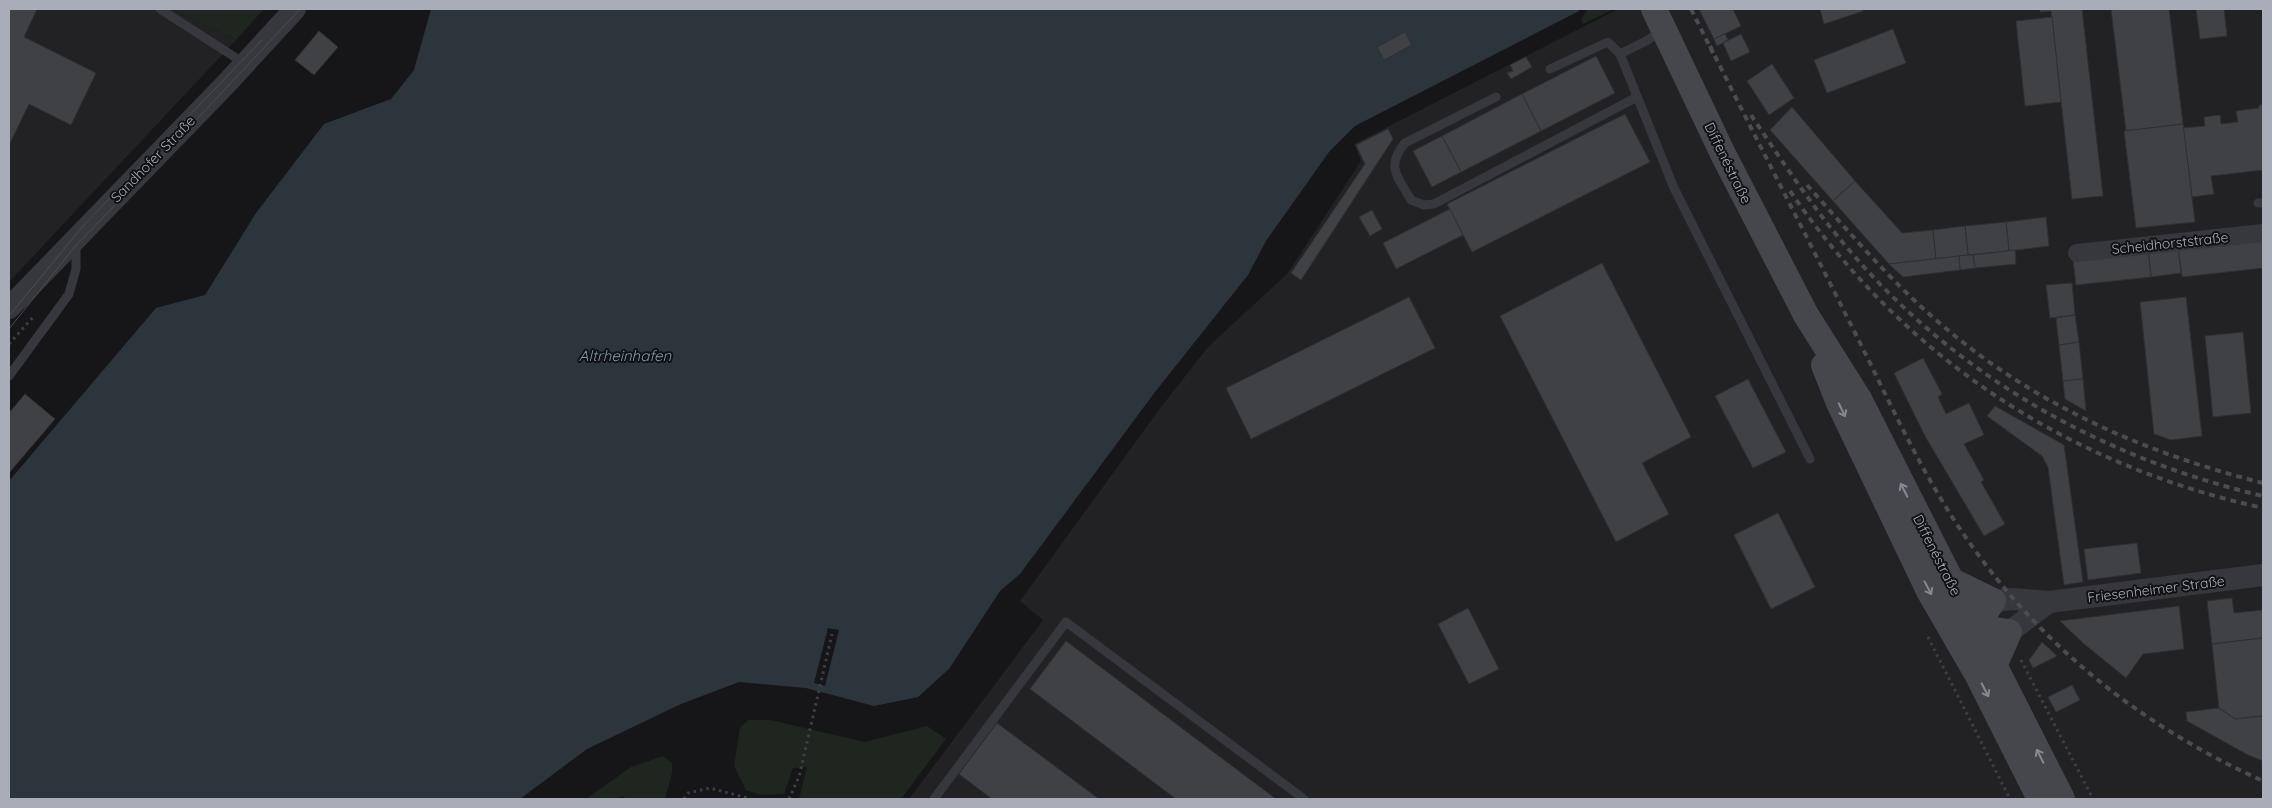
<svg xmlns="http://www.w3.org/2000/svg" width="2272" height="808" font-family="Quicksand,sans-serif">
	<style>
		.built { fill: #222225 }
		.green { fill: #1e261f }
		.water { fill: #2c353c }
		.pier { fill: #161618 }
		.building { fill: #404145; stroke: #303034 }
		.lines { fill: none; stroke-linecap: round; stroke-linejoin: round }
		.path { stroke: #3d3f44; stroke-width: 3; stroke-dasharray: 2.5 4; stroke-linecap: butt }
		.service { stroke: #37383d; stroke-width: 9 }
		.minor { stroke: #37383d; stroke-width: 18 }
		.tertiary { stroke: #37383d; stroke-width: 22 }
		.secondary { stroke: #45474d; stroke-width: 26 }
		.tram { stroke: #4a4c52; stroke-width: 1 }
		.rail { stroke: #4a4c52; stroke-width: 4; stroke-dasharray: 6 5; stroke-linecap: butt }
		.oneway { stroke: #858993 }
		.labels { text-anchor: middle; stroke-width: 4; stroke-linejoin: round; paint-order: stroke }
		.street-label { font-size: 14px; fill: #a8adb8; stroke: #111113 }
		.water-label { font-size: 15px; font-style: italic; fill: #7f9bb3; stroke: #111113 }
	</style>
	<rect width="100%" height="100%" fill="#161618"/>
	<g class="built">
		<path d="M9,9H172L236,40L9,282Z"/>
		<path d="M1618,9H2263V799H909L1043,620L1020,601L1161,407L1208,347L1287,274L1361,161L1354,144Z"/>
	</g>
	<g class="green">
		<path d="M172,9H264L236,40Z"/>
		<path d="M1588,9H1614L1583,24L1581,20Z"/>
		<path d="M748,720H770L865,742L927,726L946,739L901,799H799L807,767L793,768L784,794L760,795L746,790L734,766L740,728Z"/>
		<path d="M663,756L672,763V773L665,799H625L624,796L614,799H586L631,767Z"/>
	</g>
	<path class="water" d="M431,9H1578L1579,11L1355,126L1329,152L1266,241L1248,275L1155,392L1020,574L1000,591L949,669L918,697L874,706L806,688L739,682L681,704L587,749L520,799H9V481L156,308L205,295L256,213L324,124L391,99L414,70Z"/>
	<path class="pier" d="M828,628L839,630L825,686L814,683Z"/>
	<g class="building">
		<path d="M9,9H37L24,37L96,73L71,125L29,104L9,145Z"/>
		<path d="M1699,9H1733L1741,26L1714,39Z"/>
		<path d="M1820,9H1862L1863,11L1824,24Z"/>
		<path d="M2040,9H2082L2103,196L2072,199L2051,11L2040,12Z"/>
		<path d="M2111,9H2169L2183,124L2126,131Z"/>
		<path d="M2196,9H2224L2227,36L2200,39Z"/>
		<path d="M2052,17L2061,102L2025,106L2016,21Z"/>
		<path d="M1893,29L1906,63L1827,93L1814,60Z"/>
		<path d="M319,31L338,47L314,75L295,60Z"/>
		<path d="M1405,32L1412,45L1384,60L1377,47Z"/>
		<path d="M1725,34L1728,40L1717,46L1714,39Z"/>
		<path d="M1741,34L1750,52L1731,61L1723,43Z"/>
		<path d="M1596,56L1615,93L1541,131L1522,94Z"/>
		<path d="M1526,57L1532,67L1511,79L1507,73L1513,71L1510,65Z"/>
		<path d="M1772,64L1794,98L1769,115L1747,81Z"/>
		<path d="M1522,94L1541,131L1461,172L1442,136Z"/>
		<path d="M2259,105H2263V170L2211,176L2214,194L2192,197L2183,128L2205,126L2204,117L2220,115L2221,124L2238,122L2236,111L2259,108Z"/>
		<path d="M1792,107L1855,181L1833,201L1770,130Z"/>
		<path d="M1625,114L1650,162L1472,252L1447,204Z"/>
		<path d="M2183,124L2195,222L2136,228L2124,131Z"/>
		<path d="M1388,129L1393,139L1301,280L1291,273L1365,164L1356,145Z"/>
		<path d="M1442,136L1461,172L1432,187L1413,151Z"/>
		<path d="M1855,181L1902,233L1933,230L1936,259L1889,264L1833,201Z"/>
		<path d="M1450,209L1463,235L1396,269L1383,243Z"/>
		<path d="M1372,210L1382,229L1370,236L1359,217Z"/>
		<path d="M2046,217L2049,246L2009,251L2006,222Z"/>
		<path d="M2006,222L2009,251L1968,255L1965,226Z"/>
		<path d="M1965,226L1968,255L1936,259L1933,230Z"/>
		<path d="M2263,237V268L2182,277L2178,247Z"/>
		<path d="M2178,247L2181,273L2151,277L2148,250Z"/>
		<path d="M2015,250L2016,264L1975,268L1973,255Z"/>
		<path d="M2148,250L2151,277L2076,285L2073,259Z"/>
		<path d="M1968,255H1973L1975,268L1960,270L1959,256Z"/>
		<path d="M1959,256L1960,270L1903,277L1889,264Z"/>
		<path d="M1602,263L1691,437L1642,463L1669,514L1616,542L1500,316Z"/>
		<path d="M2072,283L2075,315L2050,318L2046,285Z"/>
		<path d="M1409,297L1435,348L1251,439L1226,388Z"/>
		<path d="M2186,297L2202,436L2171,440L2154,434L2140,302Z"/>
		<path d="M2075,315L2079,342L2059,345L2056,318Z"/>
		<path d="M2243,332L2251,413L2213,417L2205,336Z"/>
		<path d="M2079,342L2083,379L2063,381L2059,345Z"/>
		<path d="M1923,358L1942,394L1938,397L1946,414L1969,403L1984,435L1964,444L1984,480L1981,482L2005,524L1984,536L1925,436L1894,373Z"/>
		<path d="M1748,379L1786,452L1753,468L1715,396Z"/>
		<path d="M2083,379L2086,411L2065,399L2063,381Z"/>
		<path d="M25,394L55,419L9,473V413Z"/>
		<path d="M1995,406L2064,445L2083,582L2064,585L2048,467L2042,456L1987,416Z"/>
		<path d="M1778,513L1815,587L1771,609L1734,535Z"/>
		<path d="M2137,543L2141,573L2088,580L2084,549Z"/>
		<path d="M2232,598L2234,613L2263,610V638L2212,644L2207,601Z"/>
		<path d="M2179,606L2184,649L2143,654L2126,678L2083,643L2060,621Z"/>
		<path d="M1468,608L1499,669L1469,684L1438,624Z"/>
		<path d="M2263,638V716L2235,719L2219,708L2212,644Z"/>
		<path d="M1066,641L1276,799H1176L1030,689Z"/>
		<path d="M2042,642L2057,656L2033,668L2029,660Z"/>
		<path d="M2072,685L2080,700L2056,712L2048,697Z"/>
		<path d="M2219,708L2235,719L2263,716V761L2248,755L2187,721L2186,712Z"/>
		<path d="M997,723L1099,799H992L959,774Z"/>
	</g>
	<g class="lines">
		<g class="path">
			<path d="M9,344L35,315"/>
			<path d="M1928,637L2010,799"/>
			<path d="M2021,660L2093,799"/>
			<path d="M684,799L688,793L710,788L751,799"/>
			<path d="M789,799L799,777L832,634"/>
		</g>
		<g class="service">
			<path d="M160,9L244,63"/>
			<path d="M1620,54L1674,188L1810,459"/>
			<path d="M1550,69L1608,42L1620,54L1648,40L1661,30"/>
			<path d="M1496,97L1405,143C1385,167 1398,177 1411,200L1424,205L1434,204L1637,97"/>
			<path d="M2258,203H2263"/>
			<path d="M9,376L69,294L76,269V243"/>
			<path d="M934,799L1066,622L1304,799"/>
		</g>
		<path class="minor" d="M2077,253L2263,233"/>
		<g class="tertiary">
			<path d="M9,308L227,83L295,9"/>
			<path d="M1993,601L2013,599L2049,602L2263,575"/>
			<path d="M2009,632L2049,602"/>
		</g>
		<g class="secondary">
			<path d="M1654,9L1723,154L1806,315L1859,399L2062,799"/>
			<path d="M1824,365L1839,403L1929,591L1977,674L2040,799"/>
			<path d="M1950,580L1993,601L1966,641"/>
			<path d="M1960,625L2009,632L1994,666"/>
		</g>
		<g class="tram">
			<path d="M9,316L83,226L262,40"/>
			<path d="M9,329L77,244L143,177L300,9"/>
		</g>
		<g class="rail">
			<path d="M1691,9L1713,53"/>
			<path d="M1710,46C1755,137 1802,227 1847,317C1886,393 1920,473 1969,542C2045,650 2144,727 2263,781"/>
			<path d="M1751,115C1784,164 1817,214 1856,258C1964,381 2106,459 2263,496"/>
			<path d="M1807,185C1850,233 1893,284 1943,326C2037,406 2145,453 2263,483"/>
			<path d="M1790,191C1905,358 2065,464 2263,508"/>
		</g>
	</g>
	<defs><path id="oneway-shaft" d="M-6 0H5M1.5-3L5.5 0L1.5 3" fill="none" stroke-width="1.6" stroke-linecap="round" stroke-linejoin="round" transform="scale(1.25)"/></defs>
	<g class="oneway">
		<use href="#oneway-shaft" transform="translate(1842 410) rotate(65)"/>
		<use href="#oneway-shaft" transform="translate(1904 490) rotate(-117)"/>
		<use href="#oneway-shaft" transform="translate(1928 588) rotate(62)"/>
		<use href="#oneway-shaft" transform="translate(1985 690) rotate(63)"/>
		<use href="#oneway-shaft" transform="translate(2040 756) rotate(-117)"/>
	</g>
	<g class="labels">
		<g class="street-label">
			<text transform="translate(153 159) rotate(-46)" y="5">Sandhofer Straße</text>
			<text transform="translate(1728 163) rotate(64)" y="5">Diffenéstraße</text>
			<text transform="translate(2170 243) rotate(-6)" y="5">Scheidhorststraße</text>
			<text transform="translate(1937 555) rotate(63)" y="5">Diffenéstraße</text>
			<text transform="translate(2156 589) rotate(-7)" y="5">Friesenheimer Straße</text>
		</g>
		<g class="water-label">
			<text x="625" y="361">Altrheinhafen</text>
		</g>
	</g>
	<rect width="2272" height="808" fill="none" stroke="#a8adb8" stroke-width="20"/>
</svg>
